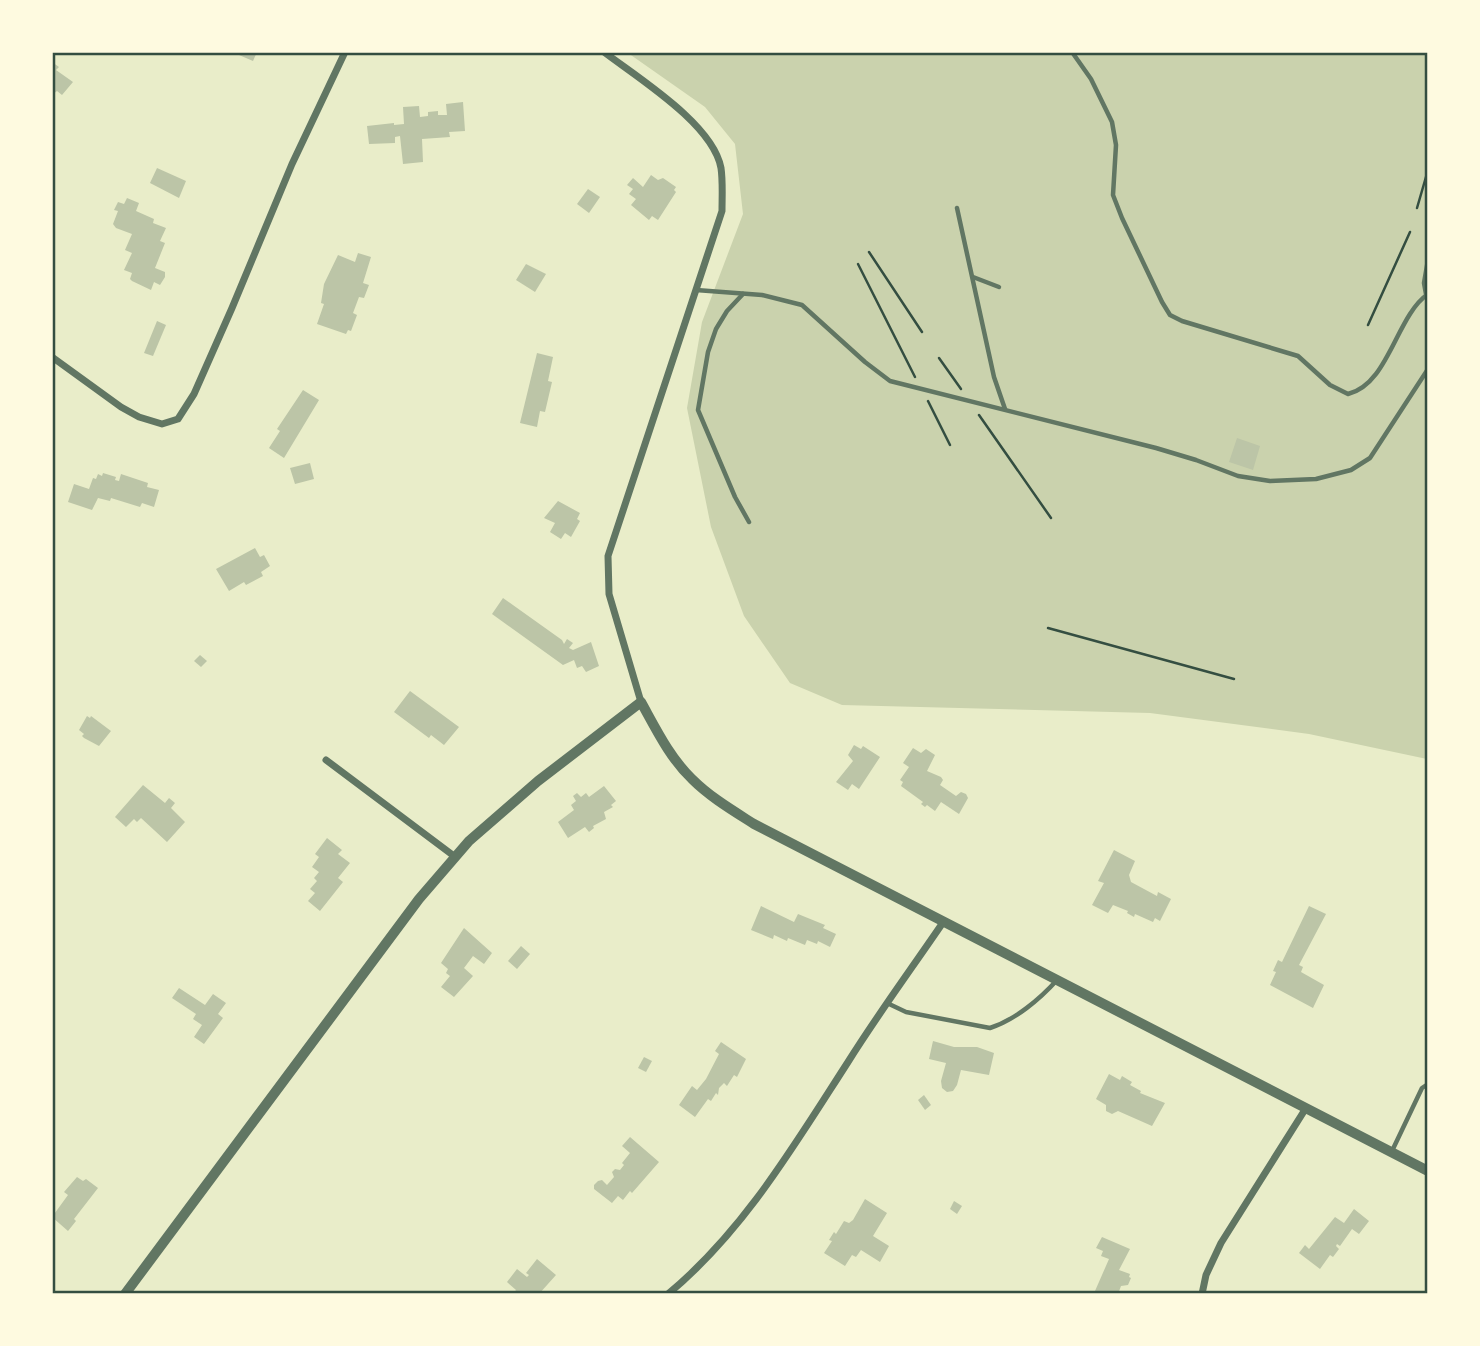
<svg xmlns="http://www.w3.org/2000/svg" width="1480" height="1346" font-family="Literata,serif">
	<style>
		.green { fill: #cad2ad }
		.building { fill: #bcc5a7 }
		.lines { fill: none; stroke-linecap: round; stroke-linejoin: round }
		.path { stroke: #344e41; stroke-width: 2.5 }
		.service { stroke: #617663; stroke-width: 4.5 }
		.minor { stroke: #617663; stroke-width: 7 }
		.tertiary { stroke: #617663; stroke-width: 10 }
		.neatline { fill: none; stroke: #344e41; stroke-width: 2.5 }
	</style>
	<rect width="100%" height="100%" fill="#e9edc9"/>
	<path class="green" d="M628,53H1427V759L1309,734L1150,713L842,705L790,683L744,616L711,527L687,408L702,322L743,214L735,144L705,107Z"/>
	<g class="building">
		<path d="M232,52H257L253,61Z"/>
		<path d="M52,62L59,67L56,70L73,82L62,95L57,91L52,95Z"/>
		<path d="M463,102L465,131L449,132L450,137L422,139L423,162L403,164L400,136L395,137V143L369,144L367,126L394,123V125L404,124L403,107L419,106L420,117L428,116V112L438,111V115H447L446,104Z"/>
		<path d="M157,168L186,181L179,198L150,183Z"/>
		<path d="M651,175L658,180L663,178L676,187L674,190L676,192L658,220L652,216L649,220L631,205L636,199L629,194L633,189L627,185L633,178L643,187Z"/>
		<path d="M588,189L600,197L589,213L577,204Z"/>
		<path d="M127,198L139,203L136,211L154,219L153,223L166,228L160,241L165,243L155,268L165,272V277L160,285L154,282L151,290L132,281L130,279L132,273L124,270L132,253L125,250L132,234L116,228L113,224L118,211L114,210L118,202L124,204Z"/>
		<path d="M358,253L371,257L363,283L369,285L364,298L359,297L353,313L357,315L351,331L348,330L346,334L317,324L324,304L321,303L324,284L338,255L355,262Z"/>
		<path d="M526,264L546,274L535,292L516,280Z"/>
		<path d="M157,321L166,325L153,356L144,353Z"/>
		<path d="M537,353L553,357L548,381L552,382L545,412L540,411L537,427L520,423Z"/>
		<path d="M303,390L319,400L284,458L269,448L280,431L277,429Z"/>
		<path d="M1237,438L1260,446L1253,470L1229,462Z"/>
		<path d="M310,463L314,479L295,484L290,468Z"/>
		<path d="M103,473L116,477L115,480L119,481L121,474L148,483L147,487L159,490L154,507L142,503L140,507L111,498L110,501L98,498L92,510L68,502L74,484L89,489L93,478L96,479L98,474L102,476Z"/>
		<path d="M558,501L580,513L577,519L580,521L571,537L565,533L561,539L550,532L555,523L544,518Z"/>
		<path d="M255,548L260,557L264,555L270,566L261,572L263,576L246,585L244,582L229,591L216,569Z"/>
		<path d="M503,598L562,640L564,644L567,639L573,643L569,648L573,650L591,642L599,666L586,672L582,666L577,668L574,660L563,665L492,614Z"/>
		<path d="M200,655L207,661L201,667L194,661Z"/>
		<path d="M410,691L459,727L444,745L431,735L429,738L394,712Z"/>
		<path d="M87,716L90,718L91,716L111,731L99,746L84,738L82,736L84,734L79,730Z"/>
		<path d="M854,745L861,749L863,746L880,757L859,789L852,784L848,790L836,782L853,761L848,755Z"/>
		<path d="M913,748L921,753L926,749L935,755L927,771L941,777L943,780L940,785L956,796L961,792L966,794L968,798L959,814L941,802L935,811L927,805L925,807L921,804L923,802L901,786L903,782L900,780L909,767L903,763Z"/>
		<path d="M143,785L165,803L169,798L175,803L171,808L185,822L167,842L141,818L137,822L134,819L126,827L115,817Z"/>
		<path d="M604,786L616,801L611,805L613,807L604,812L606,819L593,826L594,828L589,832L585,827L568,838L558,822L574,810L571,805L576,801L573,796L577,793L581,797L586,793L589,797Z"/>
		<path d="M327,838L342,850L338,854L350,863L338,878L343,882L320,911L308,901L315,893L310,889L317,881L314,878L319,872L312,867L319,857L315,854Z"/>
		<path d="M1114,850L1135,861L1129,875L1131,882L1157,896L1158,892L1171,899L1160,921L1155,918L1153,922L1135,914L1134,917L1127,913L1128,911L1113,905L1108,913L1092,905L1104,883L1098,881Z"/>
		<path d="M761,906L794,922L798,914L825,925L823,928L836,934L830,947L818,941L817,944L807,940L805,945L788,938L787,941L774,935L773,939L751,930Z"/>
		<path d="M1309,906L1326,914L1299,965L1303,967L1301,972L1324,985L1313,1008L1270,985L1276,972L1273,971L1278,960L1282,962Z"/>
		<path d="M464,928L492,953L484,964L473,956L464,968L473,976L454,997L441,987L450,976L446,973L448,969L441,963Z"/>
		<path d="M521,946L530,954L517,969L508,961Z"/>
		<path d="M179,988L205,1005L213,994L226,1003L218,1014L223,1018L204,1044L194,1037L202,1025L193,1019L196,1014L172,998Z"/>
		<path d="M933,1041L954,1047H977L994,1053L989,1075L961,1070L957,1085L953,1091L947,1092L942,1088L941,1081L946,1063L929,1059Z"/>
		<path d="M721,1042L746,1059L737,1077L734,1075L727,1086L724,1083L719,1088L718,1095L716,1093L711,1101L708,1099L695,1117L679,1105L692,1086L697,1090L706,1079L719,1054L715,1051Z"/>
		<path d="M644,1057L652,1061L646,1072L638,1068Z"/>
		<path d="M1109,1074L1120,1080L1122,1076L1132,1082L1130,1085L1141,1091L1140,1093L1165,1103L1152,1126L1118,1111L1112,1114L1106,1111V1105L1096,1099Z"/>
		<path d="M924,1095L931,1105L925,1110L918,1100Z"/>
		<path d="M630,1137L659,1162L632,1193L630,1191L623,1200L618,1196L612,1203L594,1189V1185L598,1181L602,1180L607,1185L614,1177L612,1172L615,1169L620,1170L624,1165L622,1163L630,1153L622,1146Z"/>
		<path d="M77,1177L83,1181L86,1179L98,1188L74,1219L76,1221L68,1231L52,1217L68,1195L64,1192Z"/>
		<path d="M865,1199L887,1213L873,1236L889,1246L880,1262L861,1250L856,1257L852,1255L845,1266L824,1253L832,1241L829,1240L834,1232L836,1234L844,1221L849,1223L853,1220Z"/>
		<path d="M954,1201L962,1206L957,1214L950,1209Z"/>
		<path d="M1354,1209L1369,1221L1359,1234L1352,1229L1340,1246L1337,1244L1336,1246L1339,1249L1333,1257L1330,1255L1320,1269L1299,1253L1305,1245L1309,1249L1335,1217L1344,1223Z"/>
		<path d="M1102,1237L1130,1249L1119,1270L1130,1274L1129,1277L1131,1278L1128,1285L1121,1286L1118,1294H1101L1095,1291L1109,1259L1101,1256L1103,1251L1096,1248Z"/>
		<path d="M537,1259L556,1275L539,1294H513L516,1290L507,1282L517,1269L527,1277L529,1275L526,1273Z"/>
	</g>
	<g class="lines">
		<g class="path">
			<path d="M1417,208L1428,170"/>
			<path d="M869,252L922,332"/>
			<path d="M858,264L915,377"/>
			<path d="M1368,325L1410,232"/>
			<path d="M939,358L961,389"/>
			<path d="M928,401L950,445"/>
			<path d="M979,415L1051,518"/>
			<path d="M1048,628L1234,679"/>
		</g>
		<g class="service">
			<path d="M1072,52L1091,79L1112,122L1116,145L1113,195L1122,218L1162,302L1170,315L1182,321L1298,356L1330,385L1348,394C1389,384 1396,316 1428,294"/>
			<path d="M957,208L994,377L1005,409"/>
			<path d="M973,277L999,287"/>
			<path d="M696,290L762,295L802,305L865,362L890,381L1156,448L1196,460L1238,476L1270,481L1316,479L1351,470L1370,458L1428,369"/>
			<path d="M743,294L727,311L716,329L708,352L698,410L735,497L749,522"/>
			<path d="M1426,294L1424,283L1428,260"/>
			<path d="M887,1003L906,1012L990,1028C1015,1020 1040,999 1057,980"/>
			<path d="M1392,1151L1422,1088L1428,1084"/>
		</g>
		<g class="minor">
			<path d="M604,52C638,78 713,124 721,168C723,182 722,197 722,211L608,556L609,594L641,702"/>
			<path d="M52,357L121,407L139,417L162,424L178,419L194,394L232,308L292,164L345,52"/>
			<path d="M326,760L454,856"/>
			<path d="M668,1294C744,1231 795,1144 848,1062C878,1014 912,968 944,921"/>
			<path d="M1202,1294L1206,1275L1221,1243L1306,1108"/>
		</g>
		<path class="tertiary" d="M125,1294L419,899L469,841L538,781L641,702C656,729 670,758 692,779C710,797 732,810 754,824L1428,1171"/>
	</g>
	<rect width="1480" height="1346" fill="none" stroke="#fefae0" stroke-width="108"/>
	<rect x="54" y="54" width="1372" height="1238" class="neatline"/>
</svg>
